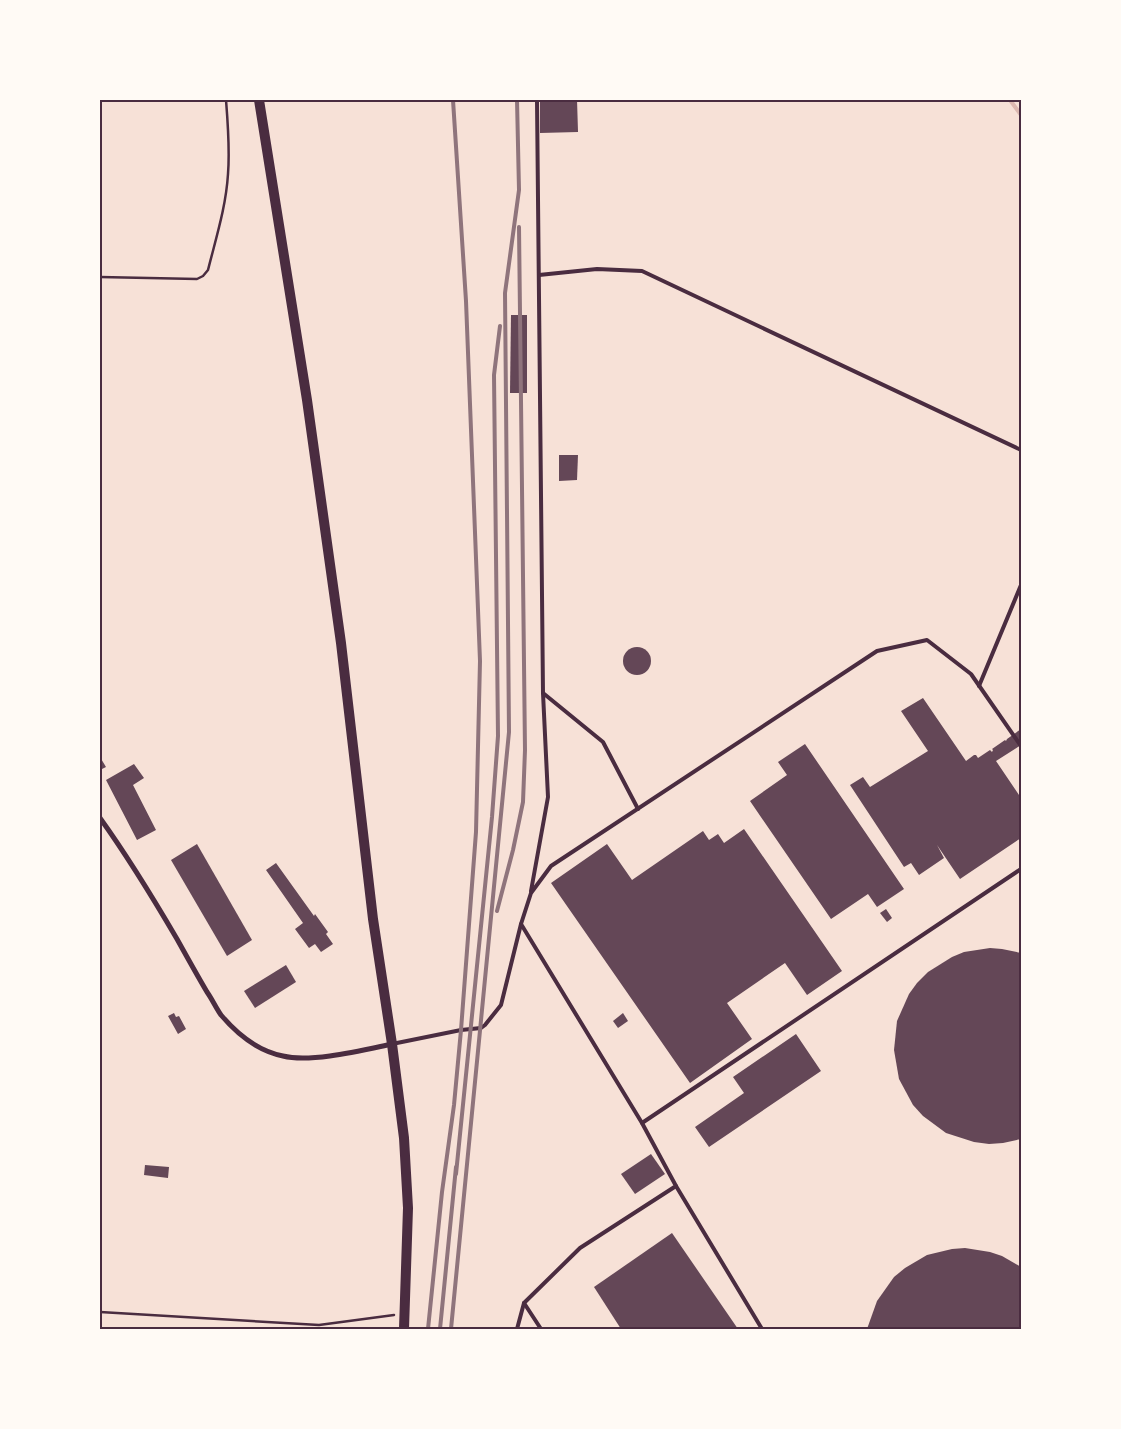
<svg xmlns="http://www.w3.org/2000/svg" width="1121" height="1429" font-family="Helvetica,sans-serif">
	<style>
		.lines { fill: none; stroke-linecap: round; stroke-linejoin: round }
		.stream { stroke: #dcb8b0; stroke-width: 4 }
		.building { fill: #644757 }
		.path { stroke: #4a2c40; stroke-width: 2.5 }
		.service { stroke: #4a2c40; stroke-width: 4 }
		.minor { stroke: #4a2c40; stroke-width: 5 }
		.secondary { stroke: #4a2c40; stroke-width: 10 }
		.rail { stroke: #8f747c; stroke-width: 4 }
		.neatline { fill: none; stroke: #4a2c40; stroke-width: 2 }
	</style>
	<rect width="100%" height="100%" fill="#f7e1d7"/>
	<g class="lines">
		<path class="stream" d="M1010,100L1021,115"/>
	</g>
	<g class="building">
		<path d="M540,100H577L578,132L540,133Z"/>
		<path d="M511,315H527V393H510Z"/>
		<path d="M559,455H578L577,480L559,481Z"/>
		<circle cx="637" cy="661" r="14"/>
		<path d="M923,698L966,761L974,755H976L978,758L990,750L992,752L993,750L992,749L1005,740L1006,741L1007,739L1021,729V745L996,761L1021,798V838L960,879L937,845L944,858L919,875L911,863L904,867L850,785L863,777L870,787L928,751L901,711Z"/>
		<path d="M805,744L904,889L877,907L868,894L831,919L750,801L787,775L778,762Z"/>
		<path d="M100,757L106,767L100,770Z"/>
		<path d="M134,764L144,778L133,785L156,830L137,840L106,780Z"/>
		<path d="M744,829L842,971L807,995L785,963L727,1003L752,1039L690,1083L551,883L607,844L632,880L703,831L709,840L718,834L724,843Z"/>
		<path d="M197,844L252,940L227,956L171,860Z"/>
		<path d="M276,863L314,916L315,914L328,932L326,934L333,944L321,952L315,944L309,948L295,929L303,923L266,870Z"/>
		<path d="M886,909L892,918L887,922L880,913Z"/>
		<path d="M990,948L1002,949L1021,953V1139L1003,1143L989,1144L974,1142L946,1133L923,1116L913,1105L899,1079L894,1050L897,1021L909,994L917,983L928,972L952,957L964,952Z"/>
		<path d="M286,965L296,982L255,1008L244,991Z"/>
		<path d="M174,1013L176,1017L179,1016L186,1029L178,1034L168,1016Z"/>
		<path d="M623,1013L628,1021L618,1028L613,1021Z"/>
		<path d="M796,1034L821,1071L709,1147L695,1127L744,1093L733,1077Z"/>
		<path d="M651,1154L665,1174L635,1194L621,1174Z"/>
		<path d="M145,1165L169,1167L168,1178L144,1175Z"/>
		<path d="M672,1233L738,1329H621L594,1287Z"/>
		<path d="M965,1248L990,1252L1002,1256L1021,1267V1329H867L877,1301L894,1277L905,1268L927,1255L952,1249Z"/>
	</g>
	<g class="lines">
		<g class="path">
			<path d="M100,277L197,279L203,276L208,270C216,238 226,207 228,174C230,149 228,125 226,100"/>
			<path d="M100,1312L319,1325L394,1315"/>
		</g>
		<g class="service">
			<path d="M539,275L597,269L642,271L1021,450"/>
			<path d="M979,686L1021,585"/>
			<path d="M543,693L603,742L638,809"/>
			<path d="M531,891L548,797L543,693L537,100"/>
			<path d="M392,1044L461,1030L481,1028L485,1025L501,1005L521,924"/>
			<path d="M642,1123L1021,869"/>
			<path d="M676,1186L762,1329"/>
			<path d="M524,1303L541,1329"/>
			<path d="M517,1329L524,1303L580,1248L676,1186L642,1123L521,924L531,893L551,866L877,651L927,640L971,674L1021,746"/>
		</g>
		<path class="minor" d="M100,818C128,857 153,898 177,939C187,957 197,975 207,992C212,999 216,1008 221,1015C237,1034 258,1051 283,1056C311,1063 363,1050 392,1044"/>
		<path class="secondary" d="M259,100L307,400L341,643L373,919L392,1044L404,1138L408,1208L404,1329"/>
		<g class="rail">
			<path d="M497,911L513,850L523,802L525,750L519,227"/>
			<path d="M456,1174L492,817L498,736L494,375L500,326"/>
			<path d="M428,1329L442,1192L454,1105L461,1030L476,832L480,661L466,301L453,100"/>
			<path d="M440,1329L456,1167"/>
			<path d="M451,1329L509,732L505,293L519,190L517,100"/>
		</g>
	</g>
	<rect width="1121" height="1429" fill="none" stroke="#fffaf5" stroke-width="202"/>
	<rect x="101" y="101" width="919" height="1227" class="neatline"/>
</svg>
